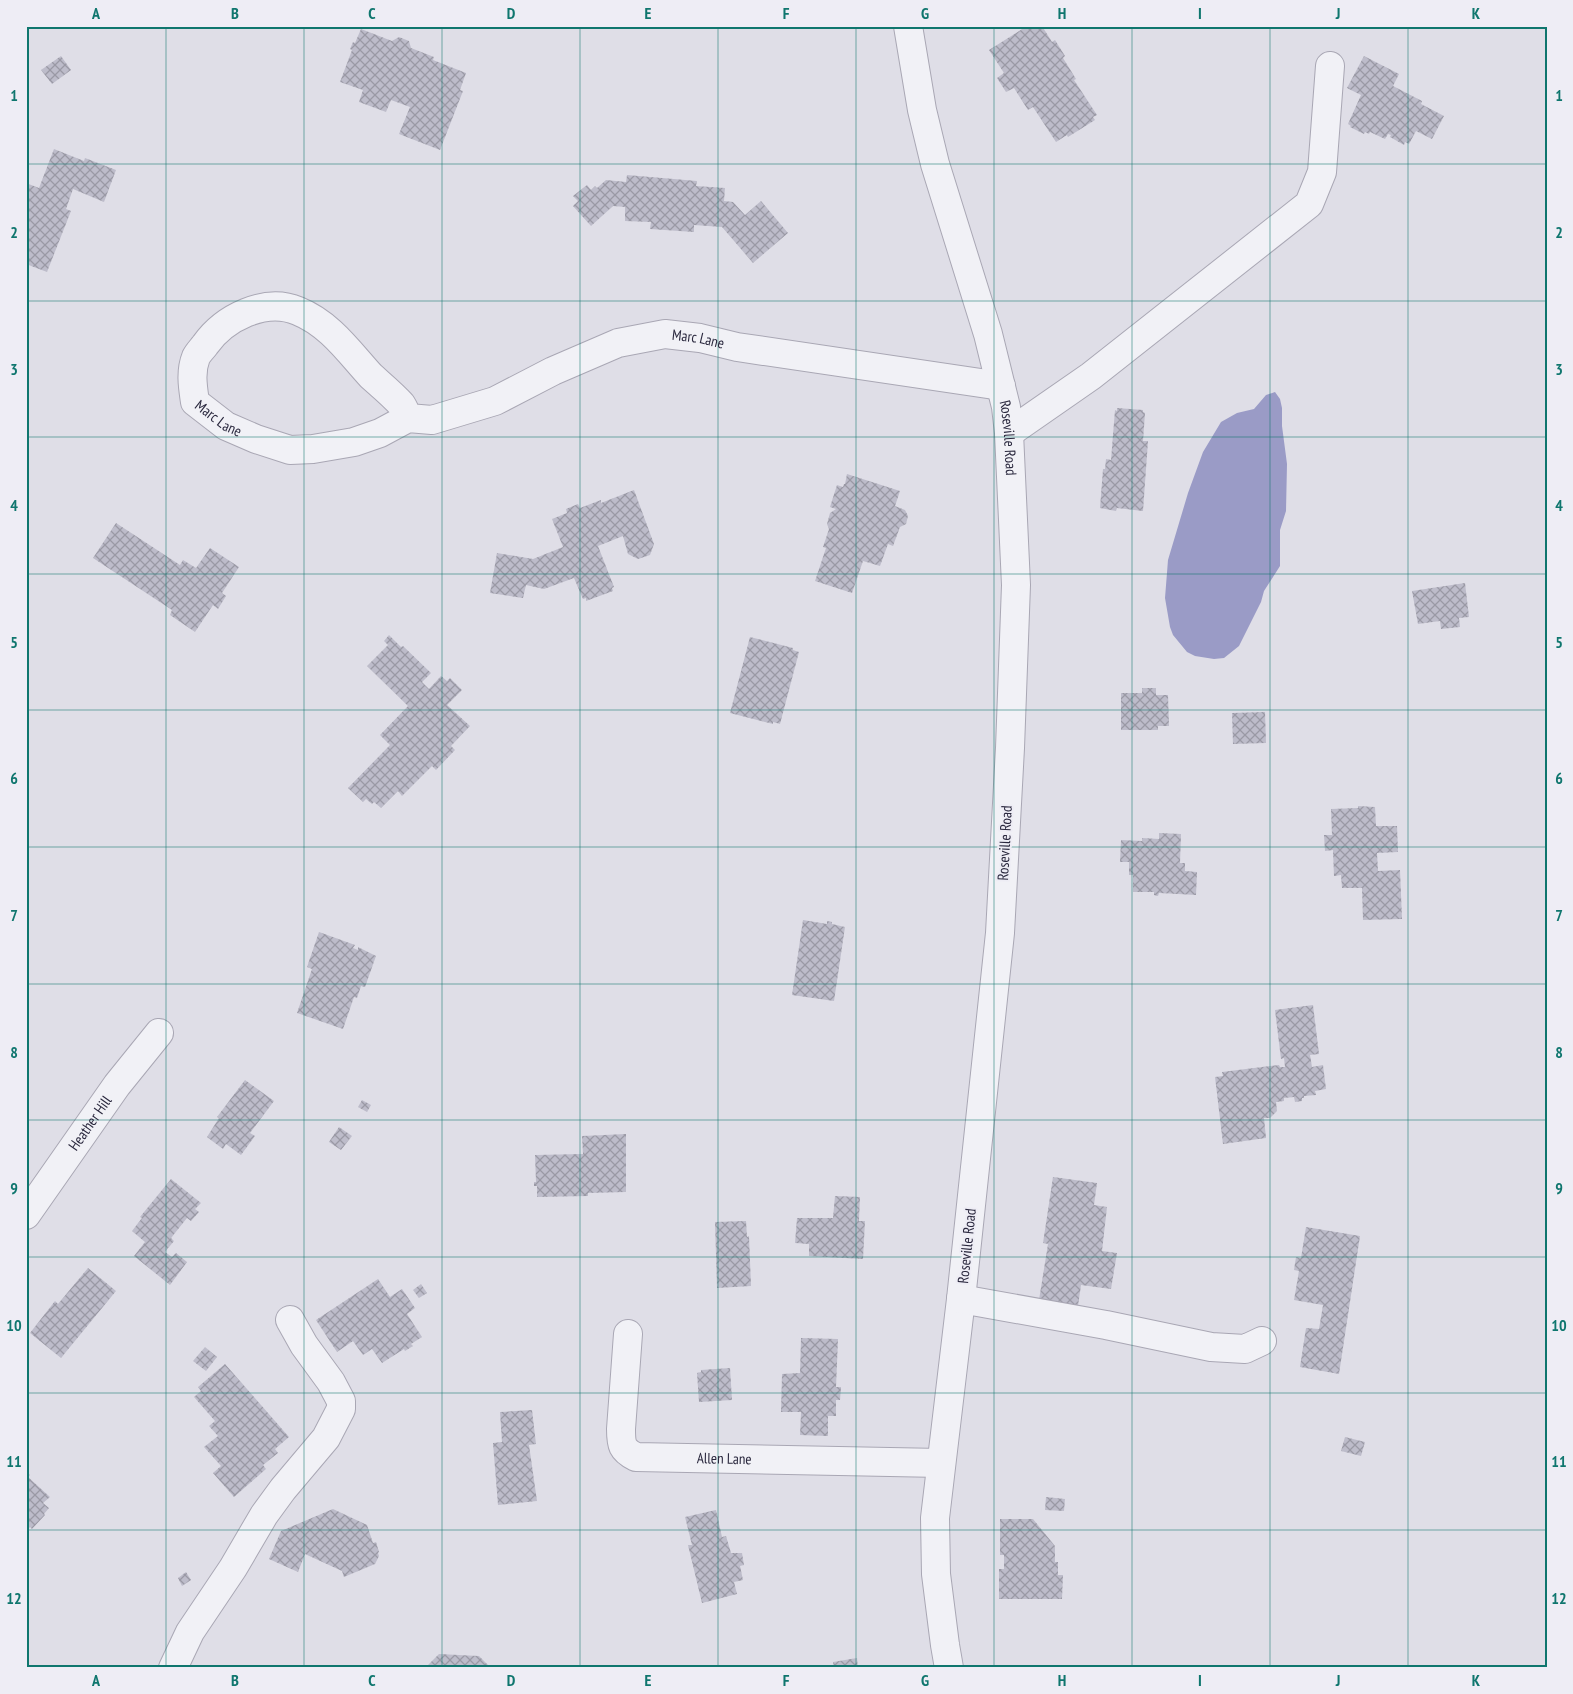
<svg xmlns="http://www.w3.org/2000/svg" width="1573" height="1694" font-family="'PT Sans Narrow',sans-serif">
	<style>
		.water { fill: #9a9bc6 }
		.building { fill: url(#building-cross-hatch) }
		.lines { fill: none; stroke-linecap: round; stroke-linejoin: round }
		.minor-casing { stroke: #a9a7b4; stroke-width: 30 }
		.minor { stroke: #f1f1f6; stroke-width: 28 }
		.grid { fill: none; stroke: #0f766e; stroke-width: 1; stroke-opacity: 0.55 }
		.labels { text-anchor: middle; stroke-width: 4; stroke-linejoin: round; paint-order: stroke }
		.street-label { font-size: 15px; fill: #2a283e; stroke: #eeedf5 }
		.neatline { fill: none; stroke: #0f766e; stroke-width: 2 }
		.grid-label { font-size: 16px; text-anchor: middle; font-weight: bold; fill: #0f766e }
	</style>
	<defs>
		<pattern id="building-cross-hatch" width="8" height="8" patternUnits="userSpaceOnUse" patternTransform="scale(1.25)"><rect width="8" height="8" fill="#bdbcca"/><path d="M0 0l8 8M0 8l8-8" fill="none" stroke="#9a99a5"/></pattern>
	</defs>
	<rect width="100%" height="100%" fill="#dfdee7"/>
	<path class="water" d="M1275,392L1280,399L1282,408V426L1287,464L1286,511L1280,530V566L1264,591L1261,602L1239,646L1224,658L1214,659L1195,656L1187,652L1173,635L1170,627L1165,598L1168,560L1188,493L1203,452L1221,422L1237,413L1254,409L1266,395Z"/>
	<g class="building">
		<path d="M1027,26H1042L1052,42L1055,40L1065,56L1063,58L1076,79L1074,80L1097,115L1093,117L1095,120L1068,137L1067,135L1056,142L1033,107L1028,110L1014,88L1006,92L997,78L1004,73L989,50Z"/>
		<path d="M361,29L392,41L399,37L409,41L411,48L434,57L433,60L466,73L460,90L463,91L440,150L399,134L410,107L391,100L386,112L359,102L363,90L340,82L352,50L350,49L353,42L355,43Z"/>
		<path d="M61,56L71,70L52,84L41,70Z"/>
		<path d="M1364,56L1399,74L1393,86L1422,101L1421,104L1444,116L1432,139L1416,131L1409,144L1405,142L1404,145L1390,137L1391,135L1388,134L1385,139L1370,132L1369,134L1365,132L1364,134L1350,127L1351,126L1348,124L1361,95L1347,88Z"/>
		<path d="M54,149L84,161L85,158L116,170L104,202L73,189L66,209L71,211L47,272L26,264V220L29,212L26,211V183L39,188Z"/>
		<path d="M627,175L697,181L696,186L725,188L724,201L733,202L745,215L761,201L788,233L753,263L722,227L694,225V232L650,229L651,222L625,221V207L613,206L591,226L573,206L578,201L573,196L587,185L591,190L595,186L597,188L606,180L626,182Z"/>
		<path d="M1117,408L1143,410V412L1145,413L1143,441H1148L1143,511L1117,508L1116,511L1100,508L1103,469H1105L1106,459L1111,460L1115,410L1117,411Z"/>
		<path d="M847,474L900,491L895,506L905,510L908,516L906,524L900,527L893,546L888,544L880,566L863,561L852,593L815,581L826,548L823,547L829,529L827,524L830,513L836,509L830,507L837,485L843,487L844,484H845Z"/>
		<path d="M634,490L654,544L650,555L638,559L628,554L623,536L598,546L614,587L612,588L613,591L586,601V598L583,599L574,578L544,589L526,585L523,598L490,593L497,553L533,559L563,547L552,519L567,513L566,509L578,504L580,508L601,500V503Z"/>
		<path d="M116,523L180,565L183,560L196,568L210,548L239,567L222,593L226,596L218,609L213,605L195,632L170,615L172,610L93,558Z"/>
		<path d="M1465,583L1469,617L1459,618L1460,627L1441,629L1440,621L1418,624L1412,591Z"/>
		<path d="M389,635L401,647L403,646L431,673L422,682L429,689L441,676L447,681L450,678L462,690L447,705L470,726L451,746L455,750L436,770L432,766L402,796L398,791L381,808L374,802L372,804L366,799L363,802L348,788L390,745L380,735L408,706L367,666L388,645L384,641Z"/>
		<path d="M750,637L793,648V650L799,652L780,724L773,722V724L730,713Z"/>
		<path d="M1142,688H1156V695H1168L1169,726H1158V730H1121V693H1142Z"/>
		<path d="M1265,712L1266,743L1233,744L1232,713Z"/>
		<path d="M1358,806L1375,807L1376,826H1397L1398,852L1377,853L1378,871L1400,870L1402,919L1363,920L1362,888H1342L1341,875L1334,876L1333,850L1325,851L1324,835H1332L1331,809L1358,808Z"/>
		<path d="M1159,833L1181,834L1180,863H1185V871L1197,872L1196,895L1159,893L1158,896L1154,895V892H1133V875H1129V862H1120L1121,840L1142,841V838L1159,839Z"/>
		<path d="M803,920L827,924V921L832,922V924L845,927L834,1001L792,995Z"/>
		<path d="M319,932L355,945L353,948L358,950V947L376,956L365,987L361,986L357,998L354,997L343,1029L297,1013L312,969L307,967Z"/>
		<path d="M1313,1005L1319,1054L1310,1055L1312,1067L1323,1065L1326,1089L1315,1091L1316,1095L1304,1096V1098H1302V1101L1295,1102L1294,1097L1284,1098V1101L1276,1102L1277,1111L1270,1118H1264L1266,1138L1223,1144L1215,1077L1223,1076L1222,1072L1279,1065L1280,1067H1285L1284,1058L1281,1059L1275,1010Z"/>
		<path d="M245,1080L274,1101L250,1133L255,1136L241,1155L226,1144L223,1149L207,1137L219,1118L217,1117Z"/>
		<path d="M362,1100L371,1105L367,1112L358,1107Z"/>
		<path d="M339,1127L352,1136L341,1150L329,1142Z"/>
		<path d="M626,1134V1192L588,1193V1196L537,1197V1186H534V1182H536L535,1155L583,1154L582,1136Z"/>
		<path d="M1053,1177L1097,1183L1094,1205L1107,1207L1102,1251L1117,1253L1111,1289L1081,1285L1078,1306L1039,1300L1048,1244L1043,1243Z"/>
		<path d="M171,1179L201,1203L195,1209L199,1212L191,1221L187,1218L171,1238L174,1241L165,1252L172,1257L176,1253L187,1262L170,1285L134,1256L145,1242L132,1231L142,1218L140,1217Z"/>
		<path d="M835,1196L860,1197L859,1221H865L863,1259L809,1256V1244L795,1243L797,1218H833Z"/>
		<path d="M746,1221L747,1237L749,1236L751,1286L717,1288L715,1222Z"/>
		<path d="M1306,1227L1360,1236L1339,1374L1300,1367L1306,1328L1319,1329L1323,1305L1294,1300L1299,1271L1294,1270L1296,1257L1301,1258Z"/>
		<path d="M88,1268L116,1291L61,1358L30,1333L55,1301L58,1304Z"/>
		<path d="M378,1279L390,1297L402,1289L415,1308L407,1314L422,1337L411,1344L413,1346L405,1351L404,1349L382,1363L372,1349L363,1355L353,1341L337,1352L316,1320Z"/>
		<path d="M421,1284L427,1293L419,1298L413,1290Z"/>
		<path d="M801,1338L838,1339L836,1387H841L840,1400H836V1416H828V1436L800,1435L801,1412H781L782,1374L800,1373Z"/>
		<path d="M205,1347L217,1357L206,1371L193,1361Z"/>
		<path d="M225,1364L289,1437L275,1449L278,1453L263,1465L266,1469L234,1497L213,1473L221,1466L204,1447L218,1436L209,1426L215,1421L194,1397L201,1391L198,1387Z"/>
		<path d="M730,1368L732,1400L699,1402L697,1373L701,1372V1370Z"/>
		<path d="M532,1410L536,1444L529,1445L537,1501L498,1505L493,1443L502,1442L500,1412Z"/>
		<path d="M1345,1437L1365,1442L1361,1456L1341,1451Z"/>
		<path d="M26,1471L30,1475L28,1477L50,1497L43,1503L49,1508L44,1514L45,1515L32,1529L30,1527L26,1532Z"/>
		<path d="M1046,1497L1065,1499L1064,1511L1045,1510Z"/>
		<path d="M333,1509L367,1525L373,1543L376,1542L379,1552L378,1553L379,1556L375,1564L344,1577L342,1571L305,1554L298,1572L269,1559L281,1531Z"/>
		<path d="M716,1510L722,1537L726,1536L731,1553H742L744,1565L740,1566L743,1580L734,1582L737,1594L702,1603L688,1545H692L685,1517Z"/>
		<path d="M1000,1519H1033L1055,1546V1562H1058V1575H1063L1062,1599H999V1569H1004V1555H1000Z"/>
		<path d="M186,1572L191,1580L182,1586L178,1578Z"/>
		<path d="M439,1654L479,1656L491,1668H425Z"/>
		<path d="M857,1658L858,1668H834L833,1662Z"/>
	</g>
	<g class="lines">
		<defs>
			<g id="minor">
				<path id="s1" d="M908,26L922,110L935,164L988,334L1006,407L1009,433L1016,585L1010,748L1000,933L961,1299L935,1518L936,1574L945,1645L949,1668"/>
				<path id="s2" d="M408,418C406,414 404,408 401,404C393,395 381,385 371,376C349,352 330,324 298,311C265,297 224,318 205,345C202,349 198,353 196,357C190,372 193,388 195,402L226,426L256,439L290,450L313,449L354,442L380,433L408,418L432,420L495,401L553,371L618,343L665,334L700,338L737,347L1001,386"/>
				<path d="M1009,433L1091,376L1309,204L1322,172L1330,66"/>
				<path id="s3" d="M26,1215L117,1085L159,1033"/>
				<path d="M961,1299L1106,1325L1211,1347L1245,1349L1262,1341"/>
				<path id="s4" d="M628,1334L621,1429C621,1445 622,1450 636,1457L941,1463"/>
				<path d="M173,1668L190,1632L233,1568L264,1515L283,1489L326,1438L341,1409V1401L331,1382L304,1345L290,1320"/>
			</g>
		</defs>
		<use href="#minor" class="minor-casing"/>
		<use href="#minor" class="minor"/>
	</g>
	<path class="grid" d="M166,26V1668M304,26V1668M442,26V1668M580,26V1668M718,26V1668M856,26V1668M994,26V1668M1132,26V1668M1270,26V1668M1408,26V1668M26,164H1547M26,301H1547M26,437H1547M26,574H1547M26,710H1547M26,847H1547M26,984H1547M26,1120H1547M26,1257H1547M26,1393H1547M26,1530H1547"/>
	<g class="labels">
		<g class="street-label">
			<text dy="5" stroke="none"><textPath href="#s2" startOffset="861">Marc Lane</textPath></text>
			<text dy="5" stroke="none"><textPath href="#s2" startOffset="351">Marc Lane</textPath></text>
			<text dy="5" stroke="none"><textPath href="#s1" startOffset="425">Roseville Road</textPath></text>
			<text transform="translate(1005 843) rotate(-87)" y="5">Roseville Road</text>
			<text dy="5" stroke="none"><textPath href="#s3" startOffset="112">Heather Hill</textPath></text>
			<text transform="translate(967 1246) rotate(-84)" y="5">Roseville Road</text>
			<text dy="5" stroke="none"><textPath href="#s4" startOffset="218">Allen Lane</textPath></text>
		</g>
	</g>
	<rect width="1573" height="1694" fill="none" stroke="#eeedf5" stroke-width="55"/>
	<rect x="28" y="28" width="1518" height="1638" class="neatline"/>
	<g class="grid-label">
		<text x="96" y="19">A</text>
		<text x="235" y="19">B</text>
		<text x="372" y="19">C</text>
		<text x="511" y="19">D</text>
		<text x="648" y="19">E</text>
		<text x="786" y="19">F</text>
		<text x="925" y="19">G</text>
		<text x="1062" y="19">H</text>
		<text x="1200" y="19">I</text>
		<text x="1338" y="19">J</text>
		<text x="1476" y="19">K</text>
		<text x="14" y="101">1</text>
		<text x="1559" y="101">1</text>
		<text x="14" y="238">2</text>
		<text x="1559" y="238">2</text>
		<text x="14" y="375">3</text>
		<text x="1559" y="375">3</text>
		<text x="14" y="511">4</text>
		<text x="1559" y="511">4</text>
		<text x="14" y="648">5</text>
		<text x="1559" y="648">5</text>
		<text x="14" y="784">6</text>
		<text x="1559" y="784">6</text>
		<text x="14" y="921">7</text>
		<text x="1559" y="921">7</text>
		<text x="14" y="1058">8</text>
		<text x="1559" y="1058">8</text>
		<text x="14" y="1194">9</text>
		<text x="1559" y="1194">9</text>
		<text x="14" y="1331">10</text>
		<text x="1559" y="1331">10</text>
		<text x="14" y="1467">11</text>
		<text x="1559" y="1467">11</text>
		<text x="14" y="1604">12</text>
		<text x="1559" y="1604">12</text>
		<text x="96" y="1686">A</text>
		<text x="235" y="1686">B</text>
		<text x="372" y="1686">C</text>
		<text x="511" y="1686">D</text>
		<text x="648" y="1686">E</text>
		<text x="786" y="1686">F</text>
		<text x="925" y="1686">G</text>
		<text x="1062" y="1686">H</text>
		<text x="1200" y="1686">I</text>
		<text x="1338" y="1686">J</text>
		<text x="1476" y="1686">K</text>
	</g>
</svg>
